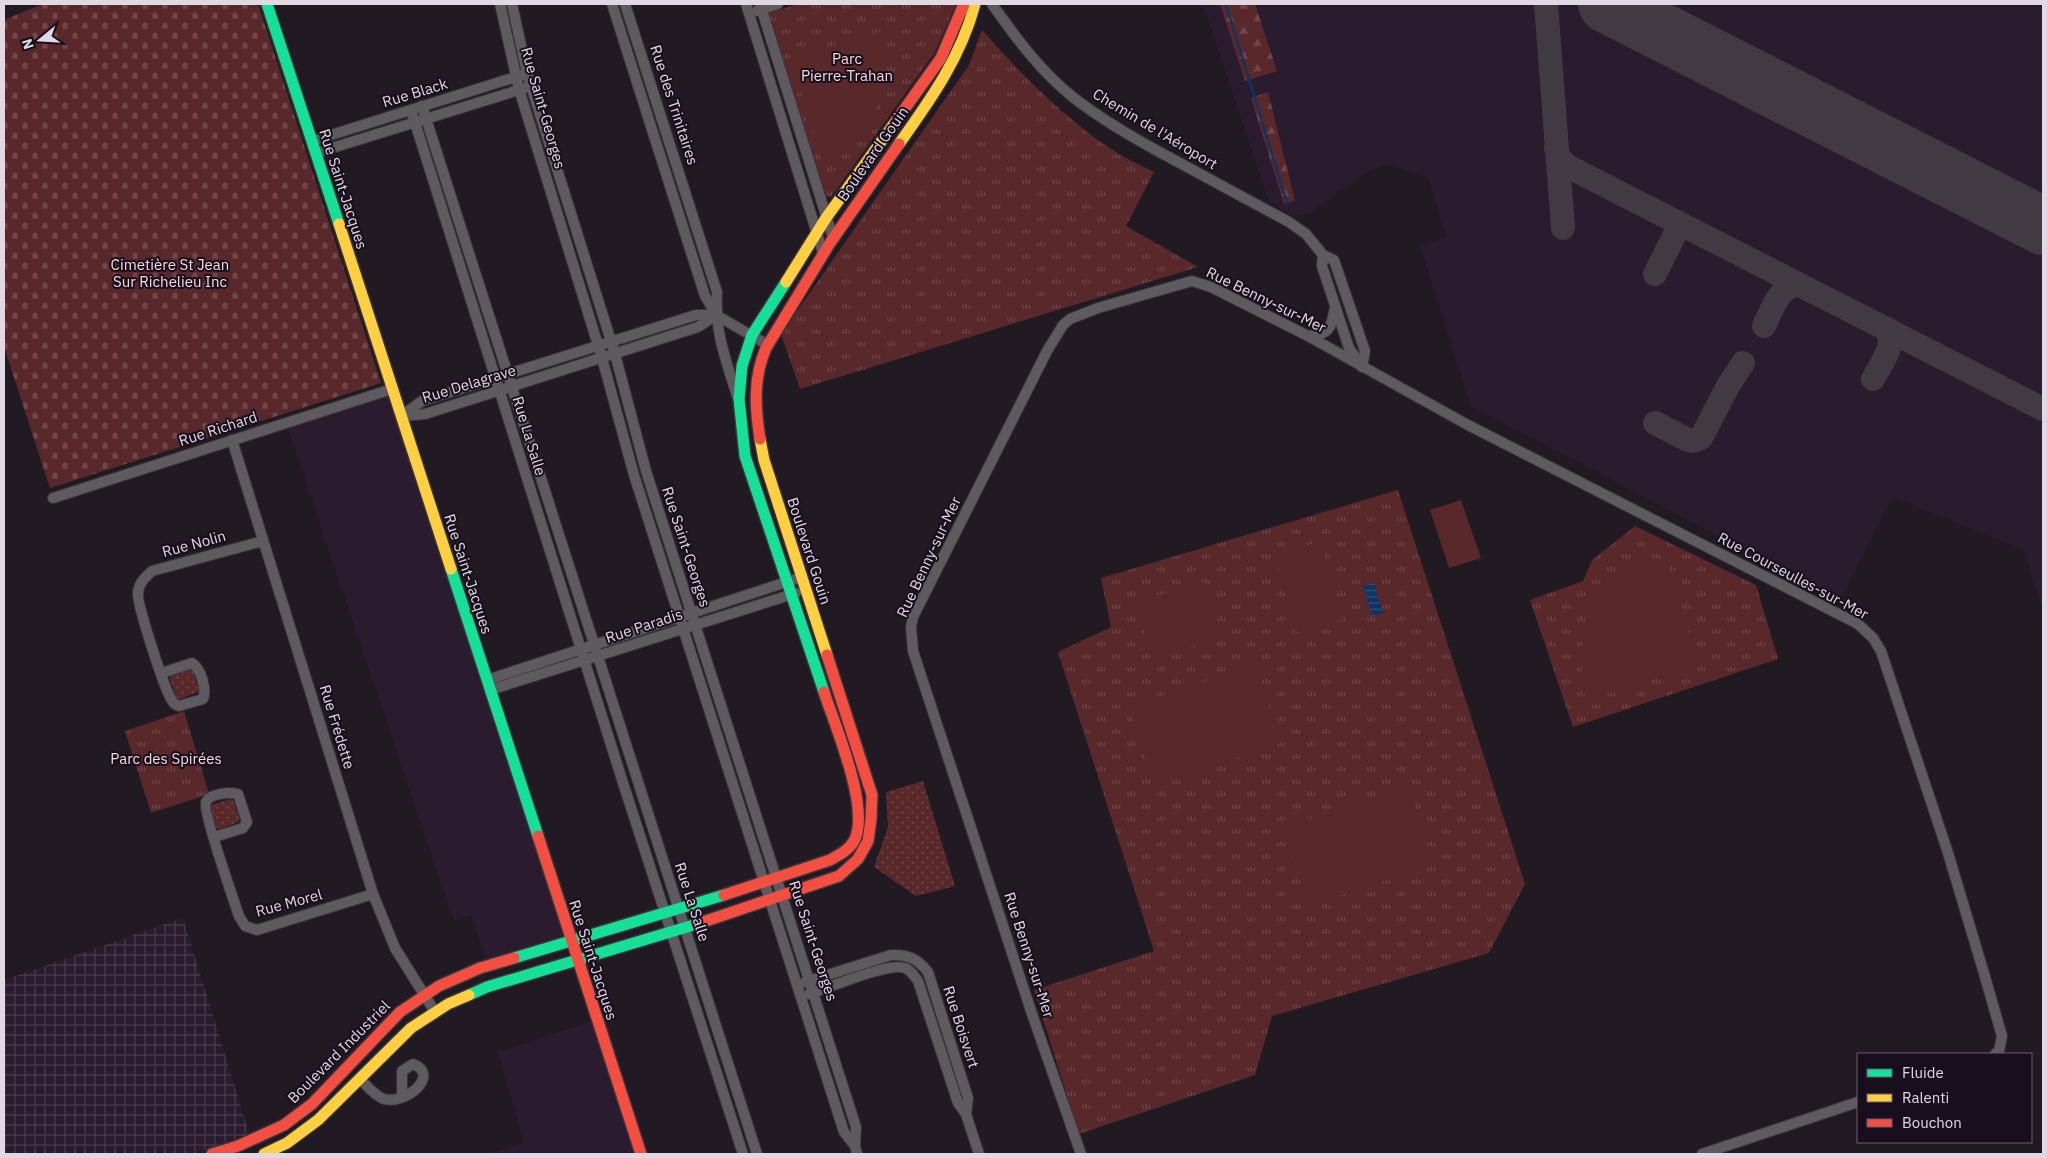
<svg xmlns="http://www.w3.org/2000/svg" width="2047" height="1158" font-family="'IBM Plex Sans',sans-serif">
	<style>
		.built { fill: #2a1b2e }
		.industrial { fill: url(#industrial-grid) }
		.grass { fill: url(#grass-dots) }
		.forest { fill: url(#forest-firs) }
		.cemetery { fill: url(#cemetery-stones) }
		.park { fill: url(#park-tufts) }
		.pitch { fill: #59282b }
		.water { fill: url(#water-rules) }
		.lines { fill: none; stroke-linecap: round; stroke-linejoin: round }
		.stream { stroke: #0f3464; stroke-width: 2.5 }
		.taxiway { stroke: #413a42; stroke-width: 24 }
		.runway { stroke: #413a42; stroke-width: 58 }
		.street-casing { stroke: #39343a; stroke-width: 12 }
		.fast-casing { stroke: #39343a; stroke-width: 14 }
		.slow-casing { stroke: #39343a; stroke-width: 14 }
		.jam-casing { stroke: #39343a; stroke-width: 14 }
		.street { stroke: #5f5a60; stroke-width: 10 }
		.fast { stroke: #16e098; stroke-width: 11 }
		.slow { stroke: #ffcf43; stroke-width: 11 }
		.jam { stroke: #f24e42; stroke-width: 11 }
		.labels { text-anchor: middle; stroke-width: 4; stroke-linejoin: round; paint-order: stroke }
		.park-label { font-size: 15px; fill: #f7dbda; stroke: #190e1d }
		.street-label { font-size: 15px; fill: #e0d8e2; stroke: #190e1d }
	</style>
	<defs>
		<pattern id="industrial-grid" width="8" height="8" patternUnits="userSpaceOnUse" patternTransform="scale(1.25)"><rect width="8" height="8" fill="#2a1b2e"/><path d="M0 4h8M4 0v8" fill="none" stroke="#493b4c"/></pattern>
		<pattern id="grass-dots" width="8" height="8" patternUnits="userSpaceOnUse" patternTransform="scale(1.25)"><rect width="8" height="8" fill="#59282b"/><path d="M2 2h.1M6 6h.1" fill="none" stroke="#714649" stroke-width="1.8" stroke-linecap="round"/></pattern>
		<pattern id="forest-firs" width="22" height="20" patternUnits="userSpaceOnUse" patternTransform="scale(1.25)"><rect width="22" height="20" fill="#59282b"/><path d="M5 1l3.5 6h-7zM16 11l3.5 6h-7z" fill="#714649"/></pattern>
		<pattern id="cemetery-stones" width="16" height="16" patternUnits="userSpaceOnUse" patternTransform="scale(1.25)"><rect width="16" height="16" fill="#59282b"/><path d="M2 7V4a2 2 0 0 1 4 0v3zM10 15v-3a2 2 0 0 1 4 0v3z" fill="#714649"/></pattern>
		<pattern id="park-tufts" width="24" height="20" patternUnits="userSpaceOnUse" patternTransform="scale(1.25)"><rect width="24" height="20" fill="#59282b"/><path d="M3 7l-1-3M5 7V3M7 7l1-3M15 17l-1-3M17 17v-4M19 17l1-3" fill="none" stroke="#714649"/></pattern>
		<pattern id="water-rules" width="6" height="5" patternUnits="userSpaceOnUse" patternTransform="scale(1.25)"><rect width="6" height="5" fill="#0f3464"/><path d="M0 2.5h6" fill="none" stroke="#32517a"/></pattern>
	</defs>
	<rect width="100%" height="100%" fill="#211a22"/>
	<g class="built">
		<path d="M1203,4H2043V612L2024,550L1892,497L1840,600L1471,406L1420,246L1447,237L1428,177L1391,165L1372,169L1308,214L1293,216L1269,202Z"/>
		<path d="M392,389L572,941L488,966L471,915L454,921L286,423Z"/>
		<path d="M597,1019L641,1154H488L524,1142L498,1052Z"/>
	</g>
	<path class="industrial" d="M183,918L250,1136L193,1154H4V980Z"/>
	<g class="grass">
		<path d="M191,669L193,670L199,690L198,692L180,699L176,697L170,679L171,675Z"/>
		<path d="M923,781L955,886L916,896L874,867L888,827L886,792Z"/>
		<path d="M231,799L233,800L240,819L238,822L220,829L216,827L210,808L211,805Z"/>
	</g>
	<g class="forest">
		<path d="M1220,4H1255L1277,71L1245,81Z"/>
		<path d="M1268,92L1295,201L1284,204L1251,98Z"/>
	</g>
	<path class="cemetery" d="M42,4H258L381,383L50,488L4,347V20Z"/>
	<g class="park">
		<path d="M798,4H956L935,52L831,197L817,194L766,14Z"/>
		<path d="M982,30C1022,75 1063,117 1114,151C1126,159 1141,165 1154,172L1126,226L1198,267L800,389L781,334L969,65Z"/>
		<path d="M1398,490L1525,884L1489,953L1272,1016L1255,1075L1079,1134L1034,990L1154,951L1058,652L1111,627L1101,578Z"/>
		<path d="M1635,526L1756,585L1778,659L1573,727L1530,600L1583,581L1592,560Z"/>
		<path d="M184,711L209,794L151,813L125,731Z"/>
	</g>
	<g class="pitch">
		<path d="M886,30C886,52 887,88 876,108C864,131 843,148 823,165L791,59Z"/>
		<path d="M1461,500L1481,558L1449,568L1430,510Z"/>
		<path d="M1320,541L1342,619L1297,633L1274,557Z"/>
		<path d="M1665,557L1699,664L1585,701L1581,653L1587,609L1624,570Z"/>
		<path d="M1205,582L1221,637L1152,657L1136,602Z"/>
		<path d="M1255,665L1281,743L1155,785L1129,707Z"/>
		<path d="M1408,786L1434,864L1309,906L1283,828Z"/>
	</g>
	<path class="water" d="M1374,583L1383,613L1372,616L1363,586Z"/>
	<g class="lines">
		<path class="stream" d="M1226,4L1287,203"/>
		<g class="taxiway">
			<path d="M1546,4L1563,228"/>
			<path d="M1556,148L1559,158L1567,166L2043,409"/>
			<path d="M1655,274L1674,236"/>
			<path d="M1764,326C1772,310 1779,285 1799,285"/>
			<path d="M1873,379C1881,363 1896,347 1887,329"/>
			<path d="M1655,423L1688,440L1693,441L1701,438L1728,386L1743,363"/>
		</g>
		<path class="runway" d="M1607,4L2043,226"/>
		<defs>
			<g id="street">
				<path d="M500,4L519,89L602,358L634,475L844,1132L855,1146L857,1154"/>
				<path d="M512,4L527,73L615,354L646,471L856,1127L855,1146"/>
				<path d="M612,4L705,296L716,314"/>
				<path d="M625,4L717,292C715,334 725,357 737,396"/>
				<path d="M746,4L823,253"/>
				<path d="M760,4L833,238"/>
				<path d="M992,4C1016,38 1041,72 1074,98C1106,123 1142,143 1178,162C1215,182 1252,202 1289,222L1306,234L1323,255L1334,260L1365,351L1362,367"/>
				<path d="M757,11L778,4"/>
				<path d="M422,106L757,1154"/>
				<path d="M411,110L624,786L743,1154"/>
				<path d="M312,141L522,75"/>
				<path d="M316,153L525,88"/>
				<path d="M1323,255L1322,266L1349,348L1360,364"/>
				<path d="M1308,336C1331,334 1331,328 1335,307"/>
				<path d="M401,416L422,401L696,315H716L768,345"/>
				<path d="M402,416L425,414L698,327L716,315"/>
				<path d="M232,440L373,894L395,948L435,1012"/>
				<path d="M53,498L392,389"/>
				<path d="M162,673L192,663C201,669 207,689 203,699L179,706C175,705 173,703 171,699C164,687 137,605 138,593C139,582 145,578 152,571L263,541"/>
				<path d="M487,680L802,577"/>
				<path d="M490,690L796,593"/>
				<path d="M214,837L243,828L247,822L238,794C230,792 210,793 206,802C202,809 234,901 239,916L245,926L257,930L373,894"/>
				<path d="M805,982L891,955C908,954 918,959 928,972L968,1098L966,1114"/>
				<path d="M809,994C829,988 888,962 905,968C911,970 915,977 918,981L958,1103L966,1114L979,1154"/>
				<path d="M360,1079C367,1086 375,1096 384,1099C406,1105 441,1075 413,1064L402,1071V1097"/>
				<path d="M1081,1154L1032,1014L913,651L911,627L913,617L1047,351L1063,325L1070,319L1098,308L1192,281L1211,287L1308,336L1466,424L1858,624L1873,638L1881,651L1948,853L1983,970L2002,1036L1999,1051L1995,1054"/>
				<path d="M1702,1154L1858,1102"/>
			</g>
			<g id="fast">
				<path d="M267,4L339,224"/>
				<path d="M786,282L752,335L742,366L739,399L745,456L824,692"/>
				<path d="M451,569L538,836"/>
				<path d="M514,958L724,895"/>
				<path d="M469,995L487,987L697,924"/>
			</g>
			<g id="slow">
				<path d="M899,144C931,99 961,57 975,4"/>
				<path d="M339,224L451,569"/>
				<path d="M786,282L826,218L896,121"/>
				<path d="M760,439L764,460L827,655"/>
				<path d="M264,1154L287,1143L318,1120L411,1028L448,1004L469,995"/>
			</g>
			<g id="jam">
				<path d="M896,121L941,58L964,4"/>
				<path d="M760,439C755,408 753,378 766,348L830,243L899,144"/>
				<path d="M538,836L641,1154"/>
				<path d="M724,895L830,860C839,855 849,850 854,841C871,809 835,726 824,692"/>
				<path d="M697,924L839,876L858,859L868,841L871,820L872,795L827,655"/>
				<path d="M212,1154L238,1146L284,1125L312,1104L400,1012L439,986L480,968L514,958"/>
			</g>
		</defs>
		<use href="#street" class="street-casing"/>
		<use href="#fast" class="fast-casing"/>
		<use href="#slow" class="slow-casing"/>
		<use href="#jam" class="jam-casing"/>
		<use href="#street" class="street"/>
		<use href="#fast" class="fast"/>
		<use href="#slow" class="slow"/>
		<use href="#jam" class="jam"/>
	</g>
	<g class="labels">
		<g class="park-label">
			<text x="847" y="64">Parc<tspan x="847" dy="17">Pierre-Trahan</tspan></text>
			<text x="170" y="270">Cimetière St Jean<tspan x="170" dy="17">Sur Richelieu Inc</tspan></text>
			<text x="166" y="764">Parc des Spirées</text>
		</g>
		<g class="street-label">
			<text transform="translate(415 93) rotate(-17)" y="5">Rue Black</text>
			<text transform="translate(674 105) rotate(72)" y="5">Rue des Trinitaires</text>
			<text transform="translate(543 108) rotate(74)" y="5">Rue Saint-Georges</text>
			<text transform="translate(1155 129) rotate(31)" y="5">Chemin de l'Aéroport</text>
			<text transform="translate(873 154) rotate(-55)" y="5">Boulevard Gouin</text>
			<text transform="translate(343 189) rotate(72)" y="5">Rue Saint-Jacques</text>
			<text transform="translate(1266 300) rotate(26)" y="5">Rue Benny-sur-Mer</text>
			<text transform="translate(469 384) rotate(-17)" y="5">Rue Delagrave</text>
			<text transform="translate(218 429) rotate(-18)" y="5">Rue Richard</text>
			<text transform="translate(529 436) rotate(73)" y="5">Rue La Salle</text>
			<text transform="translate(194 544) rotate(-15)" y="5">Rue Nolin</text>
			<text transform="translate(686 547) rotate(72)" y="5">Rue Saint-Georges</text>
			<text transform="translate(809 551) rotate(72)" y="5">Boulevard Gouin</text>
			<text transform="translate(929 557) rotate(-65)" y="5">Rue Benny-sur-Mer</text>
			<text transform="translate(468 574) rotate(72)" y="5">Rue Saint-Jacques</text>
			<text transform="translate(1793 576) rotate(28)" y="5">Rue Courseulles-sur-Mer</text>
			<text transform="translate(644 626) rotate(-18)" y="5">Rue Paradis</text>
			<text transform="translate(337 727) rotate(73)" y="5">Rue Frédette</text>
			<text transform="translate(692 902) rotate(72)" y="5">Rue La Salle</text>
			<text transform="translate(289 903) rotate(-15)" y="5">Rue Morel</text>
			<text transform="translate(813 941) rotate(72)" y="5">Rue Saint-Georges</text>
			<text transform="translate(1029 955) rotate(72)" y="5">Rue Benny-sur-Mer</text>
			<text transform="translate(593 960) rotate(72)" y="5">Rue Saint-Jacques</text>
			<text transform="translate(961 1027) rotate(72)" y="5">Rue Boisvert</text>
			<text transform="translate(339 1052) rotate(-45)" y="5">Boulevard Industriel</text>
		</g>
	</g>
	<rect width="2047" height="1158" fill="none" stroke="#e0d8e2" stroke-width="10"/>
	<rect x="1857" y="1053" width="175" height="90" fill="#190e1d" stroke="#695f6c"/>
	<rect x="1867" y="1069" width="25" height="8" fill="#16e098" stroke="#695f6c"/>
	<text x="1902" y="1078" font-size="15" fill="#e0d8e2">Fluide</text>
	<rect x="1867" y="1094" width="25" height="8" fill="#ffcf43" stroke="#695f6c"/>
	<text x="1902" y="1103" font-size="15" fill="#e0d8e2">Ralenti</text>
	<rect x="1867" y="1119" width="25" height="8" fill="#f24e42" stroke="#695f6c"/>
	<text x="1902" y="1128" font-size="15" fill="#e0d8e2">Bouchon</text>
	<g transform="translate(40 40) rotate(252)" stroke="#190e1d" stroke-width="4" paint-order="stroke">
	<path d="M0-4L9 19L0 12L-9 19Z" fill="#e0d8e2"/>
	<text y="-8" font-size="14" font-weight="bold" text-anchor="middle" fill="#e0d8e2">N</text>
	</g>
</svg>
